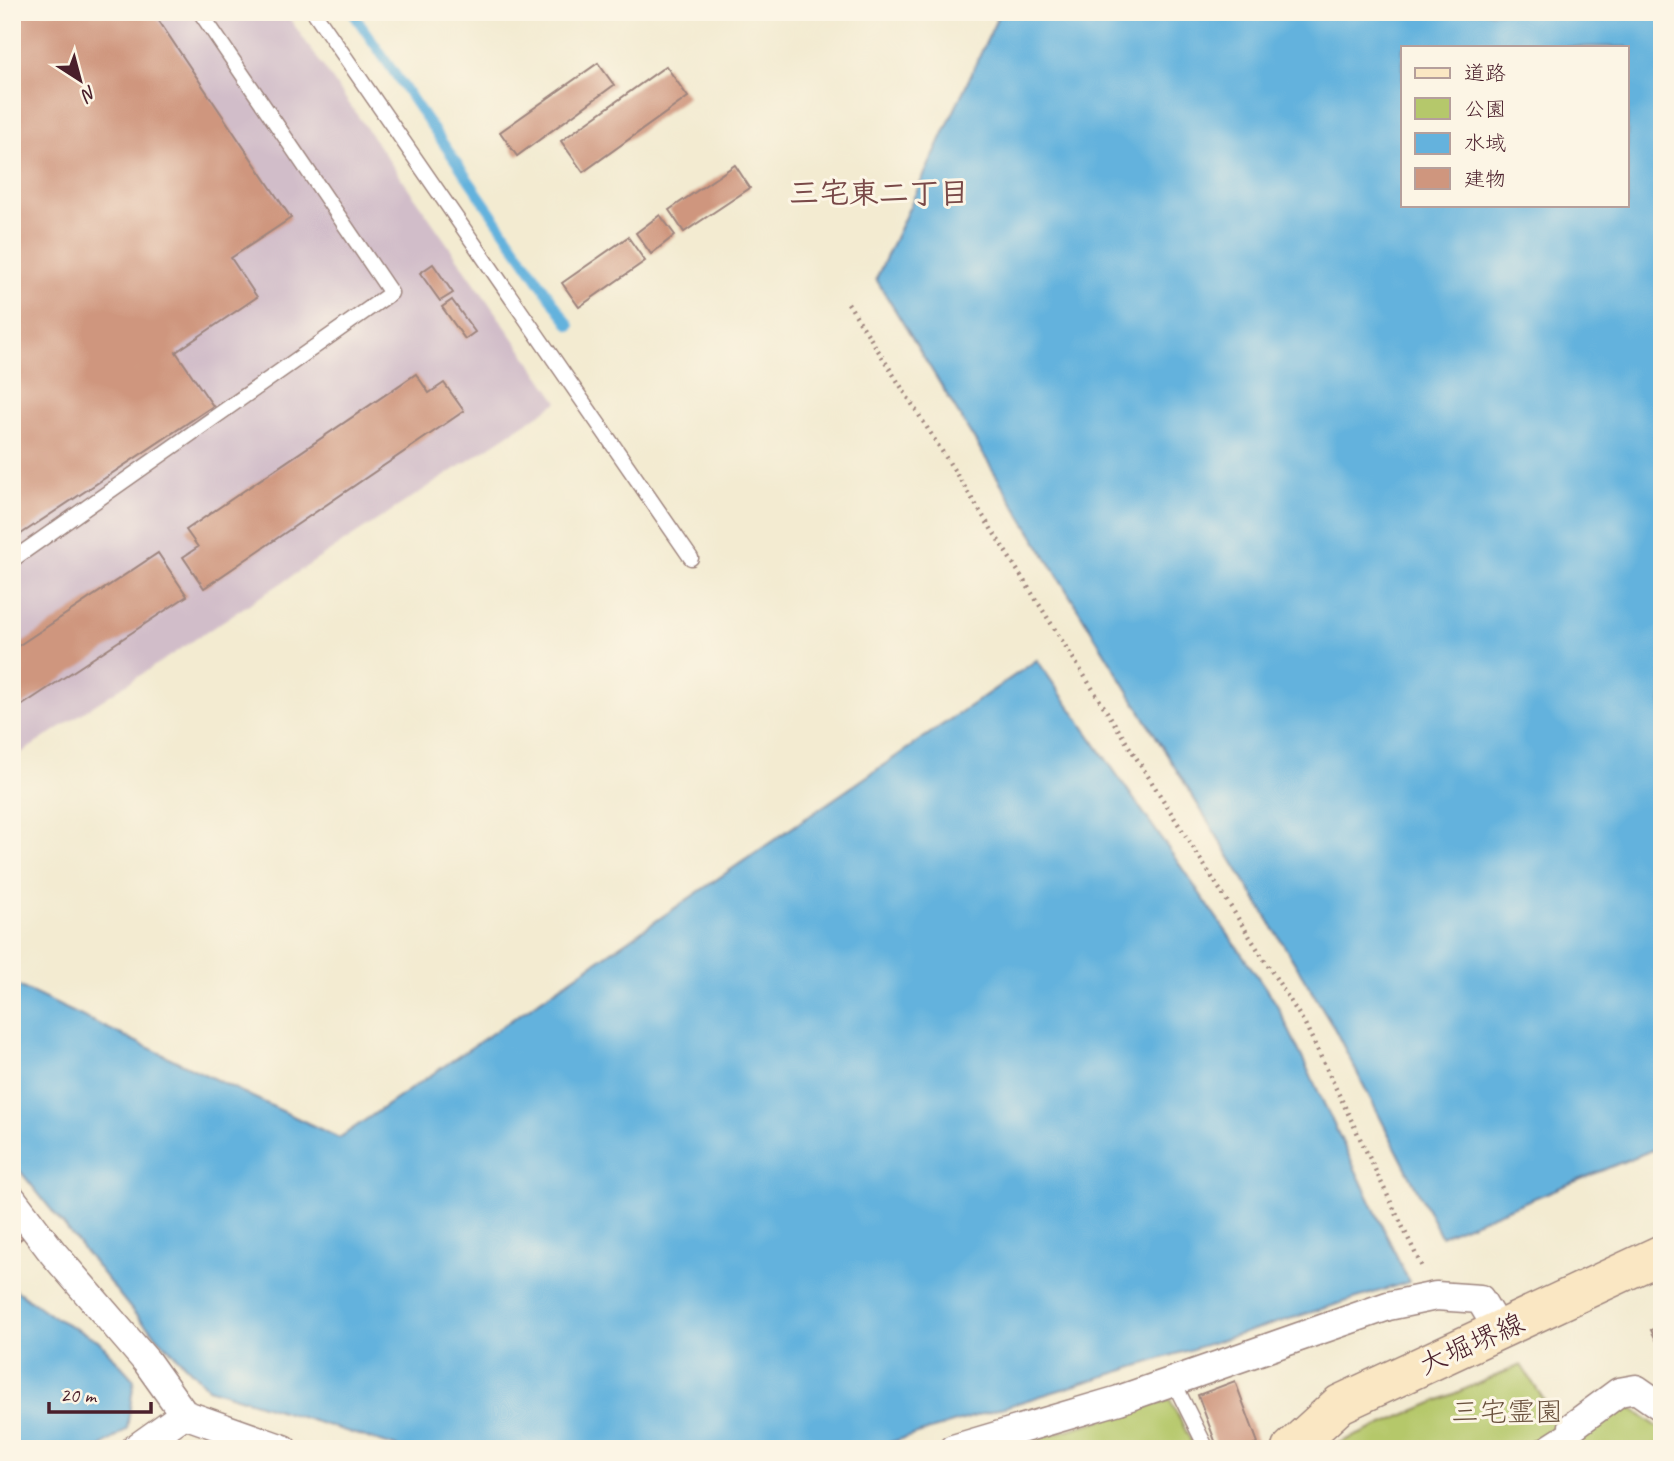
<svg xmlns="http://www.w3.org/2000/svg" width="1674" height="1461" font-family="Caveat,'Klee One',sans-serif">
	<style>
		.industrial { fill: #d1bdc9 }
		.green { fill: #b5c86b; stroke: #80744b; stroke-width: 2 }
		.water { fill: #64b2dd; stroke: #576884; stroke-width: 2; fill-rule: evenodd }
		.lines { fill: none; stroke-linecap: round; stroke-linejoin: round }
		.stream { stroke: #64b2dd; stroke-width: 10 }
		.building { fill: #cf967e }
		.service-casing { stroke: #9e857e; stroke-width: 17 }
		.minor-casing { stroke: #9e857e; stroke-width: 31 }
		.secondary-casing { stroke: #9e857e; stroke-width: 41 }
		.path { stroke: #9e857e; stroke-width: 4.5; stroke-dasharray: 2 5; stroke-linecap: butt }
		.service { stroke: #fff; stroke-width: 14 }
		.minor { stroke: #fff; stroke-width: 28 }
		.secondary { stroke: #fae7c3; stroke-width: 38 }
		.labels { text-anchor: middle; stroke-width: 6; stroke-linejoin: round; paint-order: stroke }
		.street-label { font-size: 28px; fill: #4a1f2b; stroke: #fcf5e5 }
		.park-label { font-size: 28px; fill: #6a523e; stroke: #fcf5e5 }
		.neighbourhood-label { font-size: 30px; font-weight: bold; fill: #794948; stroke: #fcf5e5 }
	</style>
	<rect width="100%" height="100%" fill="#fcf5e5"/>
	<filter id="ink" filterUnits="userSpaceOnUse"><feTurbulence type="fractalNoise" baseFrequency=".0143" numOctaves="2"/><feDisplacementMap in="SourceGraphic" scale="14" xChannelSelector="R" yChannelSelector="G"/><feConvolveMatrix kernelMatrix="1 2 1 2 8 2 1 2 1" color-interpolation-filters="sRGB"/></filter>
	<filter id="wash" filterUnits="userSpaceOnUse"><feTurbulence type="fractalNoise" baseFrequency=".00686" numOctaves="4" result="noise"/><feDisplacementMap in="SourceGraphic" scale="28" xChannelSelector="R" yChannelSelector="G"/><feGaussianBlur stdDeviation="1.57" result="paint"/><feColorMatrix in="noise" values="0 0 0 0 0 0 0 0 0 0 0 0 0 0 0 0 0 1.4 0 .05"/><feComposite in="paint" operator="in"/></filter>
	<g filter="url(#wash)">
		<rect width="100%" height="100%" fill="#f3ebd1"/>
		<path class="industrial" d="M12,12H285L558,402L12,759Z"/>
		<g class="green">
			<path d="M1521,1365L1569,1438L1625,1404L1662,1430V1449H1325Z"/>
			<path d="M1170,1400L1195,1449H1002Z"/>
		</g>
		<g class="water">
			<path d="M1000,12H1662V1146L1441,1236L1332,1024L876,279ZM1403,47H1627V205H1403Z"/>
			<path d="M1037,660L1276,1003L1409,1282L869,1449H403L208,1388L135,1314L12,1161V983L339,1138Z"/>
			<path d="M12,1287L53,1317L98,1340L134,1380L127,1429L98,1449H12Z"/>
		</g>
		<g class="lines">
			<path class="stream" d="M352,12L570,326"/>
		</g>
		<g id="blocks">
			<g class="building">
				<path d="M12,12H153L291,218L231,258L257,297L176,352L213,406L12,540Z"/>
				<path d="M598,63L614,85L517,156L500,132Z"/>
				<path d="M666,66L688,97L583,172L561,141Z"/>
				<path d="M735,165L750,188L684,232L669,210Z"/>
				<path d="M660,215L675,235L651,254L636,233Z"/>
				<path d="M628,237L645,261L579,307L562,283Z"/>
				<path d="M433,264L453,293L440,301L420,273Z"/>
				<path d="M452,300L475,332L465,339L442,307Z"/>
				<path d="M416,374L429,393L444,383L464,411L204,588L183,557L198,547L186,530Z"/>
				<path d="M158,553L187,596L12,712V650Z"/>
				<path d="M12,1218L25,1236L12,1245Z"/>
				<path d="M1662,1325V1351L1651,1330Z"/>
				<path d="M1235,1381L1258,1443L1242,1449H1218L1198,1395Z"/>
			</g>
		</g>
	</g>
	<g filter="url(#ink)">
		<use href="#blocks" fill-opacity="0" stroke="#9e857e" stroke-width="2"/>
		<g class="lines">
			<defs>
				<g id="service">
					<path d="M314,12L691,558"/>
					<path d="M12,560L391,293L200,12"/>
					<path d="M1173,1381L1207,1449"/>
					<path d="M1537,1449L1573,1426"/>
				</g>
				<g id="minor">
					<path d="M12,1199L53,1253L147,1362L184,1414L283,1449"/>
					<path d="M1573,1426L1619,1392L1636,1389L1662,1407"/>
					<path d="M135,1449L184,1414"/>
					<path d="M953,1449L1119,1400L1388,1306L1436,1296L1480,1299L1499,1331"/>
				</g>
				<path id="secondary" d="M1291,1449L1340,1404L1662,1254"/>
			</defs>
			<use href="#service" class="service-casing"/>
			<use href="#minor" class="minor-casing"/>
			<use href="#secondary" class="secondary-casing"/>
			<path class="path" d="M848,303L1305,1024L1422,1267"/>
			<use href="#service" class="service"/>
			<use href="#minor" class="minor"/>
			<use href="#secondary" class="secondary"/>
		</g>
	</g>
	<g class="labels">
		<g class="street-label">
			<text transform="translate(1471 1343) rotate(-24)" y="10">大堀堺線</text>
		</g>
		<g class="park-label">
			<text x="1507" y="1421">三宅霊園</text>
		</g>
		<g class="neighbourhood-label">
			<text x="879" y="203">三宅東二丁目</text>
		</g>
	</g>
	<rect width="1674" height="1461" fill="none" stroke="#fcf5e5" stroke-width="42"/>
	<rect x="1401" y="46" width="228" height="161" fill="#fcf5e5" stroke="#b59f9b" stroke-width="2"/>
	<rect x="1415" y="68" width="35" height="10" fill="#fae7c3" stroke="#b59f9b" stroke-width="2"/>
	<text x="1464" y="80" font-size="21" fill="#4a1f2b">道路</text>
	<rect x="1415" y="98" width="35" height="21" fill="#b5c86b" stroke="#b59f9b" stroke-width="2"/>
	<text x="1464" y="116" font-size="21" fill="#4a1f2b">公園</text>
	<rect x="1415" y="133" width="35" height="21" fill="#64b2dd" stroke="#b59f9b" stroke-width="2"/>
	<text x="1464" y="150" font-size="21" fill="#4a1f2b">水域</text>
	<rect x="1415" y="168" width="35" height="21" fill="#cf967e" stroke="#b59f9b" stroke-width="2"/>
	<text x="1464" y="186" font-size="21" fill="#4a1f2b">建物</text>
	<g transform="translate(80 80) rotate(144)" stroke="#fcf5e5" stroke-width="5" paint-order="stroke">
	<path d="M0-5L12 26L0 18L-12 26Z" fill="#4a1f2b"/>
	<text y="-10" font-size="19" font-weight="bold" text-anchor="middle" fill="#4a1f2b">N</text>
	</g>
	<path d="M49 1402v10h102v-10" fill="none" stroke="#4a1f2b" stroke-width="3.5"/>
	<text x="60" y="1402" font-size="21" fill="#4a1f2b" stroke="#fcf5e5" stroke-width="5" paint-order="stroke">20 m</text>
</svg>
